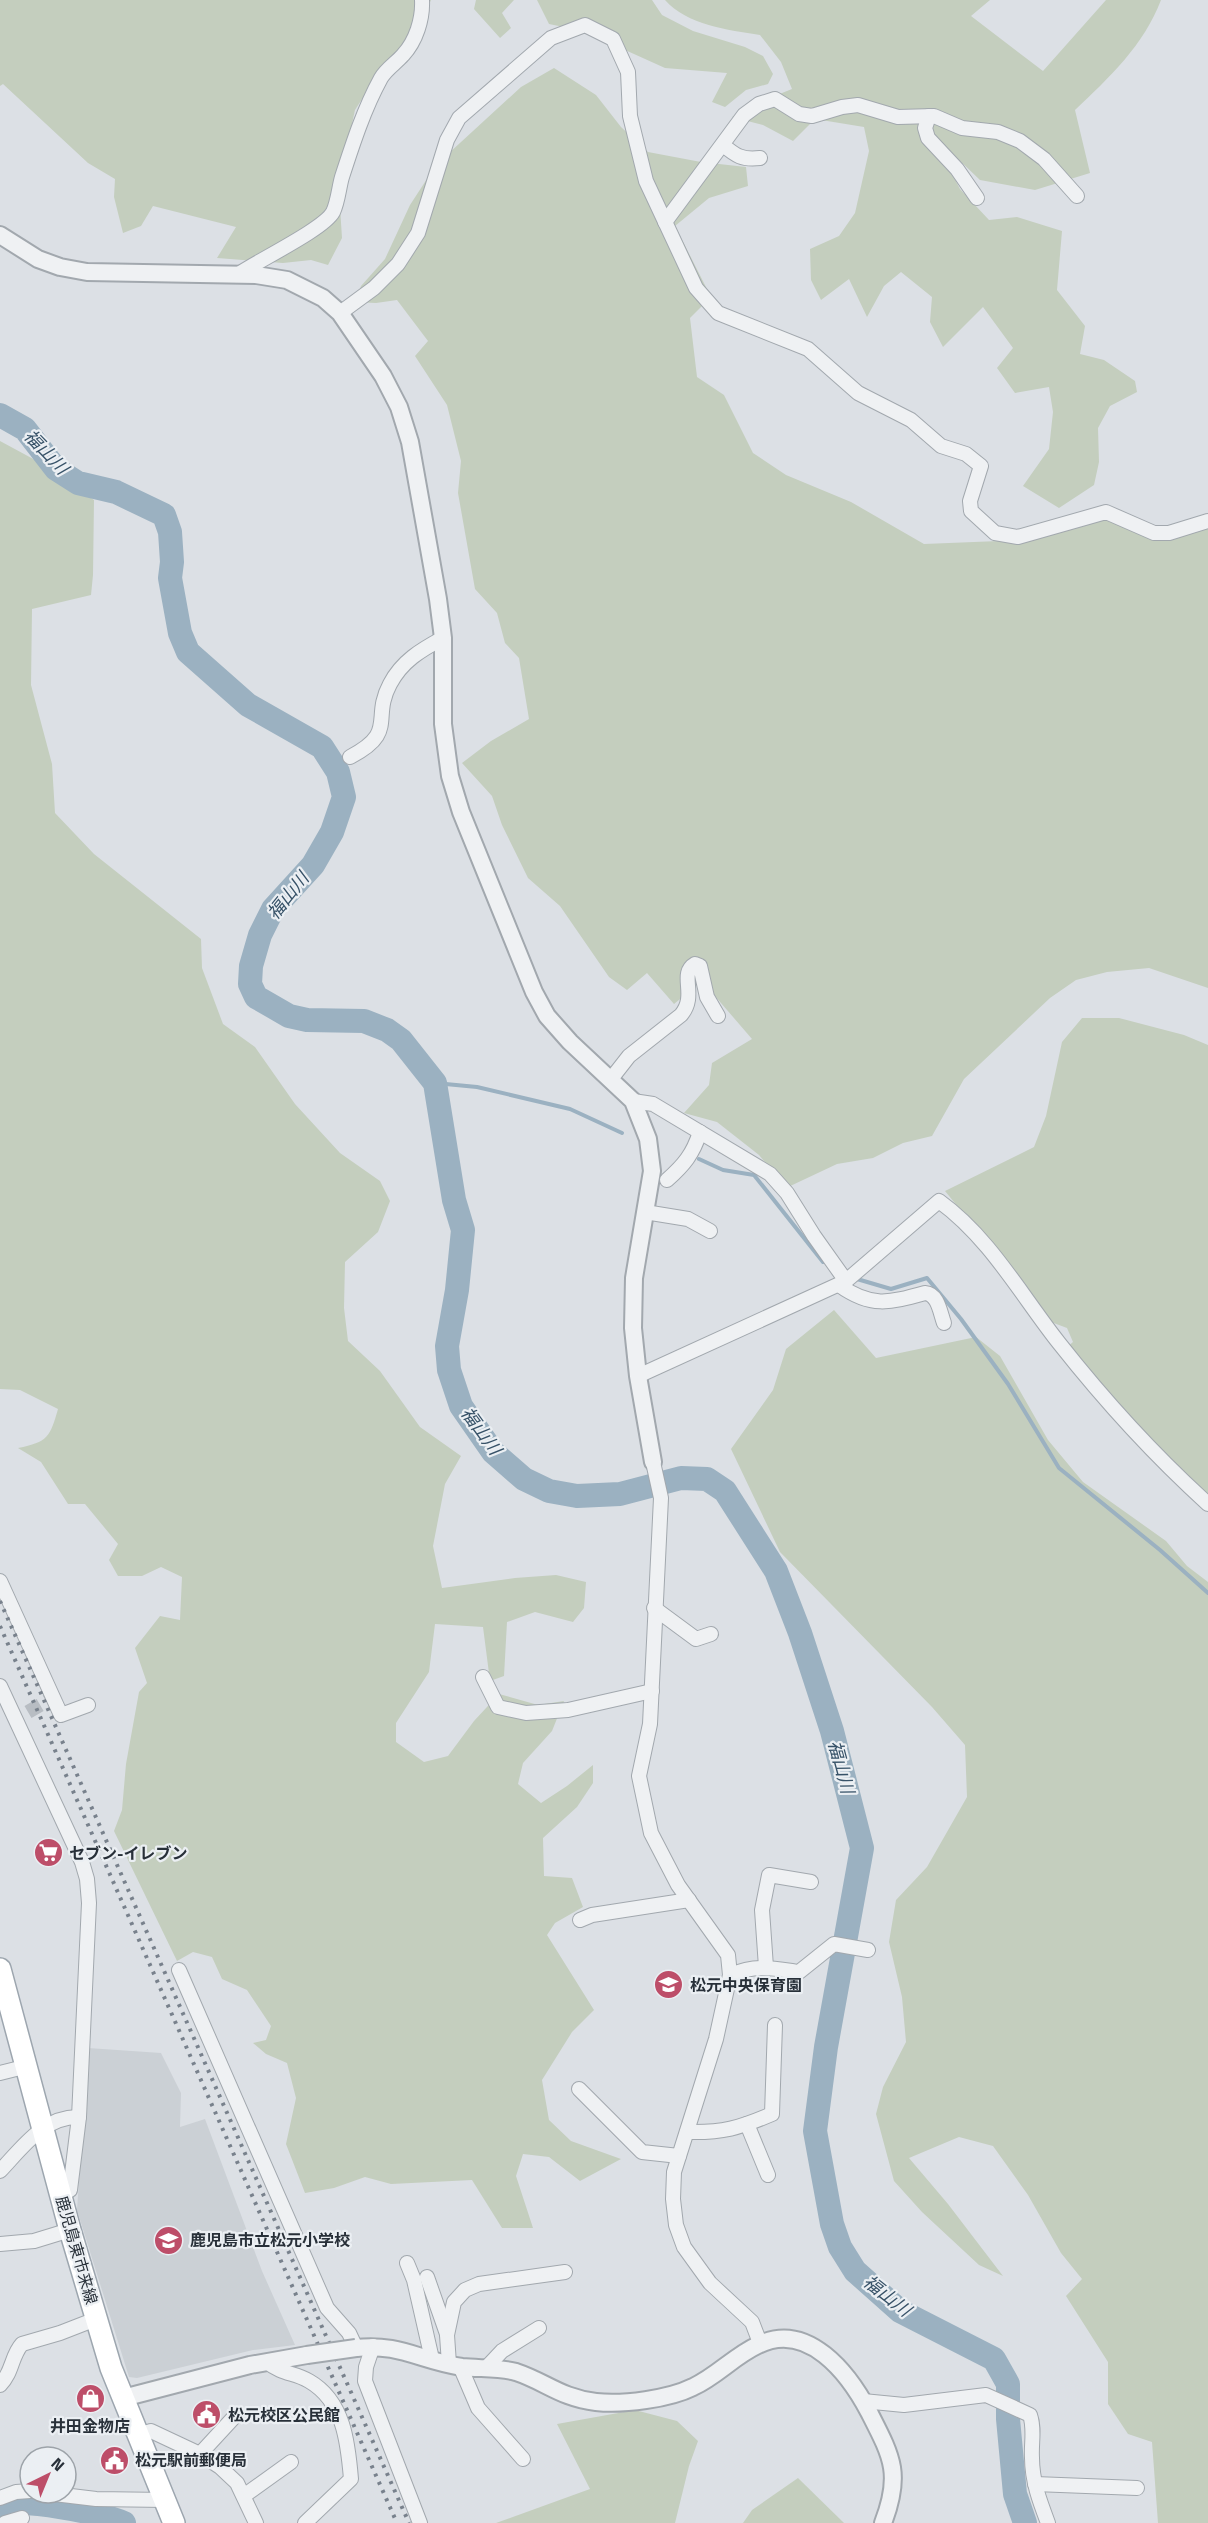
<svg xmlns="http://www.w3.org/2000/svg" width="1208" height="2523" font-family="'Titillium Web','Noto Sans JP',sans-serif">
	<style>
		.built { fill: #cbd0d5 }
		.green { fill: #c4cebe }
		.lines { fill: none; stroke-linecap: round; stroke-linejoin: round }
		.stream { stroke: #9bb1c1; stroke-width: 4 }
		.river { stroke: #9bb1c1; stroke-width: 24 }
		.minor-tunnel { stroke: #b8bdc3; stroke-width: 14; stroke-dasharray: 14 7; stroke-linecap: butt }
		.minor-casing { stroke: #a2a8ae; stroke-width: 16 }
		.tertiary-casing { stroke: #a2a8ae; stroke-width: 20 }
		.primary-casing { stroke: #9da6af; stroke-width: 24 }
		.minor { stroke: #eff1f3; stroke-width: 14 }
		.tertiary { stroke: #eff1f3; stroke-width: 16 }
		.primary { stroke: #fff; stroke-width: 21 }
		.rail { stroke: #78818c; stroke-width: 4; stroke-dasharray: 3 6; stroke-linecap: butt }
		.tertiary-bridge-casing { stroke: #a2a8ae; stroke-width: 20; stroke-linecap: butt }
		.tertiary-bridge { stroke: #eff1f3; stroke-width: 16 }
		.labels { text-anchor: middle; stroke-width: 4.5; stroke-linejoin: round; paint-order: stroke }
		.poi-label { font-size: 16px; font-weight: bold; fill: #283039; stroke: #ebeff3; text-anchor: start }
		.street-label { font-size: 16px; fill: #283039; stroke: #ebeff3 }
		.water-label { font-size: 18px; font-style: italic; fill: #375268; stroke: #ebeff3 }
	</style>
	<rect width="100%" height="100%" fill="#dce0e5"/>
	<path class="built" d="M88,2048L161,2053L181,2093L180,2127L205,2119L262,2271L295,2345L253,2350L137,2378L129,2377L77,2210Z"/>
	<g class="green">
		<path d="M0,0H431L417,30L378,74L355,110L341,175L340,207L342,238L328,265L311,260L283,263L217,258L236,227L153,206L141,226L123,233L114,197L115,179L88,163L3,84L0,86Z"/>
		<path d="M476,0H514L502,13L511,28L500,38L474,9Z"/>
		<path d="M537,0H652L662,15L693,31L745,47L763,56L773,74L768,84L746,90L725,107L712,102L727,73L665,68L583,31L549,24Z"/>
		<path d="M665,0H990L971,16L1043,71L1106,0H1161C1144,45 1109,78 1075,110L1090,173L1035,190L980,180L930,132L960,189L989,220L1017,217L1062,231L1057,290L1085,326L1080,354L1104,360L1135,381L1137,392L1110,406L1098,428L1099,462L1094,485L1059,508L1023,486L1049,449L1053,412L1049,387L1015,393L997,368L1013,348L983,307L943,347L930,322L932,297L901,272L884,286L867,317L849,279L821,300L811,280L810,249L839,236L855,213L869,151L864,127L815,119L793,141L763,125L732,117L757,103L792,89L781,62L760,35C728,30 687,25 665,0Z"/>
		<path d="M554,68L596,95L621,127L648,152L701,162L746,167L748,186L709,198L675,226L711,297L690,318L697,377L724,395L753,453L786,475L851,502L924,544L999,541L1096,508L1140,527L1208,525V988L1149,968L1107,972L1076,980L1050,998L964,1079L932,1136L903,1143L873,1158L837,1164L786,1188L759,1155L717,1122L684,1113L709,1085L712,1063L752,1039L702,981L674,1004L647,973L627,990L609,977L560,906L528,878L502,825L492,796L462,763L491,741L529,719L519,658L505,643L497,613L475,589L458,493L461,461L447,405L415,356L428,341L397,300L376,303L355,302L361,286L385,259L410,205L436,165L521,87Z"/>
		<path d="M0,441L37,461L94,500L93,575L91,595L32,609L31,685L52,764L55,813L94,854L201,939L202,968L223,1024L255,1047L295,1104L340,1153L380,1181L390,1201L378,1232L345,1262L344,1308L348,1341L380,1371L420,1427L461,1456L445,1484L433,1546L442,1588L515,1578L556,1575L586,1582L584,1608L573,1622L535,1612L507,1622L504,1676L490,1681L483,1627L435,1624L429,1672L396,1723V1742L424,1762L448,1756L474,1721L499,1694L538,1705L564,1701L552,1731L523,1763L518,1784L541,1803L567,1786L593,1765V1783L577,1807L543,1838L544,1876L572,1878L583,1907L555,1923L547,1935L594,2010L572,2032L542,2080L549,2120L571,2141L621,2159L580,2181L549,2157L523,2154L516,2176L533,2228H502L472,2180L391,2184L365,2177L334,2188L305,2193L286,2144L296,2098L287,2063L266,2054L253,2043L266,2040L271,2026L247,1990L222,1979L212,1957L193,1952L177,1961L114,1831L122,1810L126,1764L139,1692L147,1683L135,1648L160,1616L180,1620L182,1577L161,1567L142,1576H118L109,1560L118,1544L85,1504H68L41,1462L18,1448C48,1442 50,1437 58,1409L20,1390L0,1389Z"/>
		<path d="M1082,1018H1119L1184,1035L1208,1045V1507L1061,1352L1073,1342L1067,1328L1043,1319L998,1256L945,1191L1034,1147L1046,1116L1062,1042Z"/>
		<path d="M834,1310L876,1358L976,1337L1000,1356L1048,1440L1083,1482L1166,1541L1187,1566L1208,1582V2523H1158L1152,2442L1128,2434L1108,2404V2362L1066,2296L1082,2279L1061,2253L1028,2195L993,2146L959,2137L909,2158L948,2204L1003,2276L979,2265L922,2212L894,2181L876,2114L883,2087L906,2042L902,1997L889,1942L896,1900L927,1867L967,1797L965,1745L932,1707L780,1552L731,1449L773,1390L786,1349Z"/>
		<path d="M635,2410L677,2421L698,2441L689,2466L675,2523H496L590,2489L557,2424Z"/>
		<path d="M798,2478L844,2523H743L752,2510Z"/>
	</g>
	<g class="lines">
		<g class="stream">
			<path d="M435,1083L477,1087L570,1109L622,1133"/>
			<path d="M699,1159L723,1170L754,1175L823,1262"/>
			<path d="M857,1279L891,1289L927,1278L961,1319L1008,1384L1059,1468L1160,1550L1208,1593"/>
		</g>
		<g class="river">
			<path d="M0,415L25,429L56,469L78,483L116,492L164,515L170,532L172,562L170,578L180,633L188,652L248,705L322,747L338,772L344,797L332,832L313,865L273,909L260,935L251,966L250,984L256,997L289,1016L307,1020L364,1021L387,1030L401,1040L435,1083L454,1200L463,1230L457,1290L447,1346L449,1370L461,1406L493,1452L524,1479L549,1491L577,1496L620,1494L681,1478L707,1479L725,1491L776,1571L800,1633L832,1731L862,1848L826,2047L815,2131L832,2224L840,2247L855,2271L900,2311L994,2359L1008,2384V2419L1015,2494L1025,2523"/>
			<path d="M0,2506C23,2497 100,2513 124,2523"/>
		</g>
		<path class="minor-tunnel" d="M28,1712L54,1697"/>
		<defs>
			<g id="minor">
				<path d="M929,116L925,128L928,138L957,169L977,198"/>
				<path d="M723,145C736,156 742,160 760,158"/>
				<path d="M665,222L744,115L759,104L775,99L799,114L812,116L842,107L858,105L898,117L934,116L962,128L998,132L1020,141L1044,159L1077,196"/>
				<path d="M237,275C257,261 324,229 333,212C338,202 339,187 342,177C353,143 364,109 381,78C386,69 396,63 403,55C416,41 423,19 422,0"/>
				<path d="M340,313L374,288L398,264L418,233L447,140L459,118L551,38L585,25L613,39L628,72L630,116L646,181L696,288L718,313L808,349L858,393L911,420L941,446L966,454L981,466L970,501L971,511L995,533L1018,537L1106,512L1154,533H1169L1208,521"/>
				<path d="M350,757C398,732 371,719 390,684C402,661 421,650 443,638"/>
				<path d="M611,1079L629,1056L681,1015C698,995 678,974 695,964L700,966L707,997L718,1016"/>
				<path d="M633,1101L653,1104L770,1174L787,1193L814,1236L846,1281"/>
				<path d="M667,1180C684,1165 693,1154 700,1132"/>
				<path d="M645,1212L688,1219L710,1231"/>
				<path d="M839,1285C871,1308 889,1303 925,1293C938,1294 940,1312 944,1323"/>
				<path d="M638,1376L846,1281L939,1201C990,1238 1021,1295 1059,1343C1104,1400 1154,1455 1208,1504"/>
				<path d="M653,1462L661,1498L650,1724L639,1776L651,1833L678,1885L728,1955L730,1975L716,2039L674,2172L673,2199L676,2225L684,2247L710,2283L752,2322L760,2343"/>
				<path d="M0,1581L61,1715L88,1705"/>
				<path d="M654,1608L696,1639L711,1634"/>
				<path d="M483,1677L498,1707L526,1713L568,1710L652,1691"/>
				<path d="M0,1686L82,1862L87,1879L89,1903L79,2117L70,2190L61,2195"/>
				<path d="M580,1920L592,1915L689,1900"/>
				<path d="M766,1967L762,1910L769,1875L811,1882"/>
				<path d="M179,1970L327,2308L349,2333L356,2348"/>
				<path d="M730,1975C756,1964 772,1968 799,1972L834,1944L868,1950"/>
				<path d="M0,2073L28,2066"/>
				<path d="M579,2089L642,2152L679,2156"/>
				<path d="M747,2124L768,2175"/>
				<path d="M687,2132C723,2133 739,2128 772,2114L775,2025"/>
				<path d="M0,2171C22,2148 44,2116 79,2117"/>
				<path d="M0,2244L34,2241L70,2230"/>
				<path d="M407,2263L414,2280L432,2359"/>
				<path d="M427,2277L447,2334"/>
				<path d="M373,2346L366,2367L365,2381L420,2523"/>
				<path d="M267,2362C283,2375 294,2372 309,2381C344,2401 348,2443 351,2479L305,2523"/>
				<path d="M449,2364L447,2335L454,2302L465,2290L479,2284L565,2272"/>
				<path d="M460,2366L478,2408L523,2459"/>
				<path d="M486,2368L502,2351L539,2328"/>
				<path d="M0,2385C13,2372 11,2356 22,2344L60,2333L96,2319"/>
				<path d="M863,2401L904,2405L986,2395L1030,2415C1035,2429 1031,2443 1032,2458C1032,2481 1040,2502 1048,2523"/>
				<path d="M137,2435L151,2431L200,2454L220,2467L237,2483L256,2523"/>
				<path d="M200,2454L236,2415"/>
				<path d="M1035,2484L1137,2488"/>
				<path d="M46,2493L96,2499L165,2500"/>
				<path d="M245,2495L291,2462"/>
				<path d="M0,2498L16,2492L30,2491"/>
				<path d="M5,2523L22,2518"/>
			</g>
			<g id="tertiary">
				<path d="M0,235L38,259L60,267L87,272L256,275L287,280L323,298L340,313L383,376L399,407L410,442L438,599L443,638V724L450,776L461,812L534,992L547,1016L570,1042L633,1101L648,1139L652,1171L634,1278L633,1328L638,1376L653,1462"/>
				<path d="M356,2348C399,2343 421,2361 462,2367C479,2369 498,2367 516,2372C546,2382 561,2398 596,2402C623,2405 669,2399 693,2387C717,2376 734,2356 758,2345C808,2320 849,2374 869,2412C892,2457 902,2474 883,2523"/>
				<path d="M123,2398L250,2365L307,2355"/>
			</g>
			<path id="primary" d="M0,1969L70,2230L111,2368L174,2523"/>
		</defs>
		<use href="#minor" class="minor-casing"/>
		<use href="#tertiary" class="tertiary-casing"/>
		<use href="#primary" class="primary-casing"/>
		<use href="#minor" class="minor"/>
		<use href="#tertiary" class="tertiary"/>
		<use href="#primary" class="primary"/>
		<g class="rail">
			<path d="M0,1601L409,2523"/>
			<path d="M0,1626L397,2523"/>
		</g>
		<defs>
			<path id="tertiary-bridge" d="M307,2355L356,2348"/>
		</defs>
		<use href="#tertiary-bridge" class="tertiary-bridge-casing"/>
		<use href="#tertiary-bridge" class="tertiary-bridge"/>
	</g>
	<defs>
		<symbol id="supermarket-disc" viewBox="-11 -11 22 22"><circle r="9.5" fill="#bd4e69" stroke="#ebeff3"/><path d="M-6-5.5h2.5l.6 2H6L4.5 2H-2.5L-4.4-4H-6ZM-1.5 3.2a1.3 1.3 0 1 0 .1 0ZM3 3.2a1.3 1.3 0 1 0 .1 0Z" fill="#fff"/></symbol>
		<symbol id="school-disc" viewBox="-11 -11 22 22"><circle r="9.5" fill="#bd4e69" stroke="#ebeff3"/><path d="M0-5L7-2L0 1L-7-2ZM-4 1L0 2.5L4 1V4Q0 6-4 4Z" fill="#fff"/></symbol>
		<symbol id="shop-disc" viewBox="-11 -11 22 22"><circle r="9.5" fill="#bd4e69" stroke="#ebeff3"/><path d="M-5-2.5h2.3a2.7 3.5 0 0 1 5.4 0H5L5.5 6h-11ZM-1.5-2.5h3a1.5 2.3 0 0 0-3 0Z" fill="#fff"/></symbol>
		<symbol id="civic-disc" viewBox="-11 -11 22 22"><circle r="9.5" fill="#bd4e69" stroke="#ebeff3"/><path d="M-.6-6.5H3V-4.5H.6V-3L4-1V1h2V6H-6V1h2V-1L-.6-3ZM-1.2 2.5V6h2.4V2.5Z" fill="#fff"/></symbol>
	</defs>
	<g fill-rule="evenodd">
		<use href="#supermarket-disc" x="32" y="1836" width="33" height="33"/>
		<use href="#school-disc" x="652" y="1968" width="33" height="33"/>
		<use href="#school-disc" x="152" y="2224" width="33" height="33"/>
		<use href="#shop-disc" x="74" y="2382" width="33" height="33"/>
		<use href="#civic-disc" x="190" y="2398" width="33" height="33"/>
		<use href="#civic-disc" x="98" y="2444" width="33" height="33"/>
	</g>
	<g class="labels">
		<g class="poi-label">
			<text x="69" y="1859">セブン-イレブン</text>
			<text x="690" y="1991">松元中央保育園</text>
			<text x="190" y="2246">鹿児島市立松元小学校</text>
			<text x="228" y="2421">松元校区公民館</text>
			<text x="90" y="2432" text-anchor="middle">井田金物店</text>
			<text x="135" y="2466">松元駅前郵便局</text>
		</g>
		<g class="street-label">
			<text transform="translate(77 2250) rotate(74)" y="6">鹿児島東市来線</text>
		</g>
		<g class="water-label">
			<text transform="translate(46 452) rotate(46)" y="6">福山川</text>
			<text transform="translate(288 896) rotate(-51)" y="6">福山川</text>
			<text transform="translate(481 1431) rotate(54)" y="6">福山川</text>
			<text transform="translate(841 1767) rotate(75)" y="6">福山川</text>
			<text transform="translate(887 2296) rotate(38)" y="6">福山川</text>
		</g>
	</g>
	<g transform="translate(48 2475) rotate(43)"><circle r="28" fill="#ebeff3" stroke="#9da3a9" stroke-width="1.5"/>
	<path d="M0-4.5L10 22L0 15L-10 22Z" fill="#bd4e69"/>
	<text y="-9" font-size="16" font-weight="bold" text-anchor="middle" fill="#283039">N</text>
	</g>
</svg>
